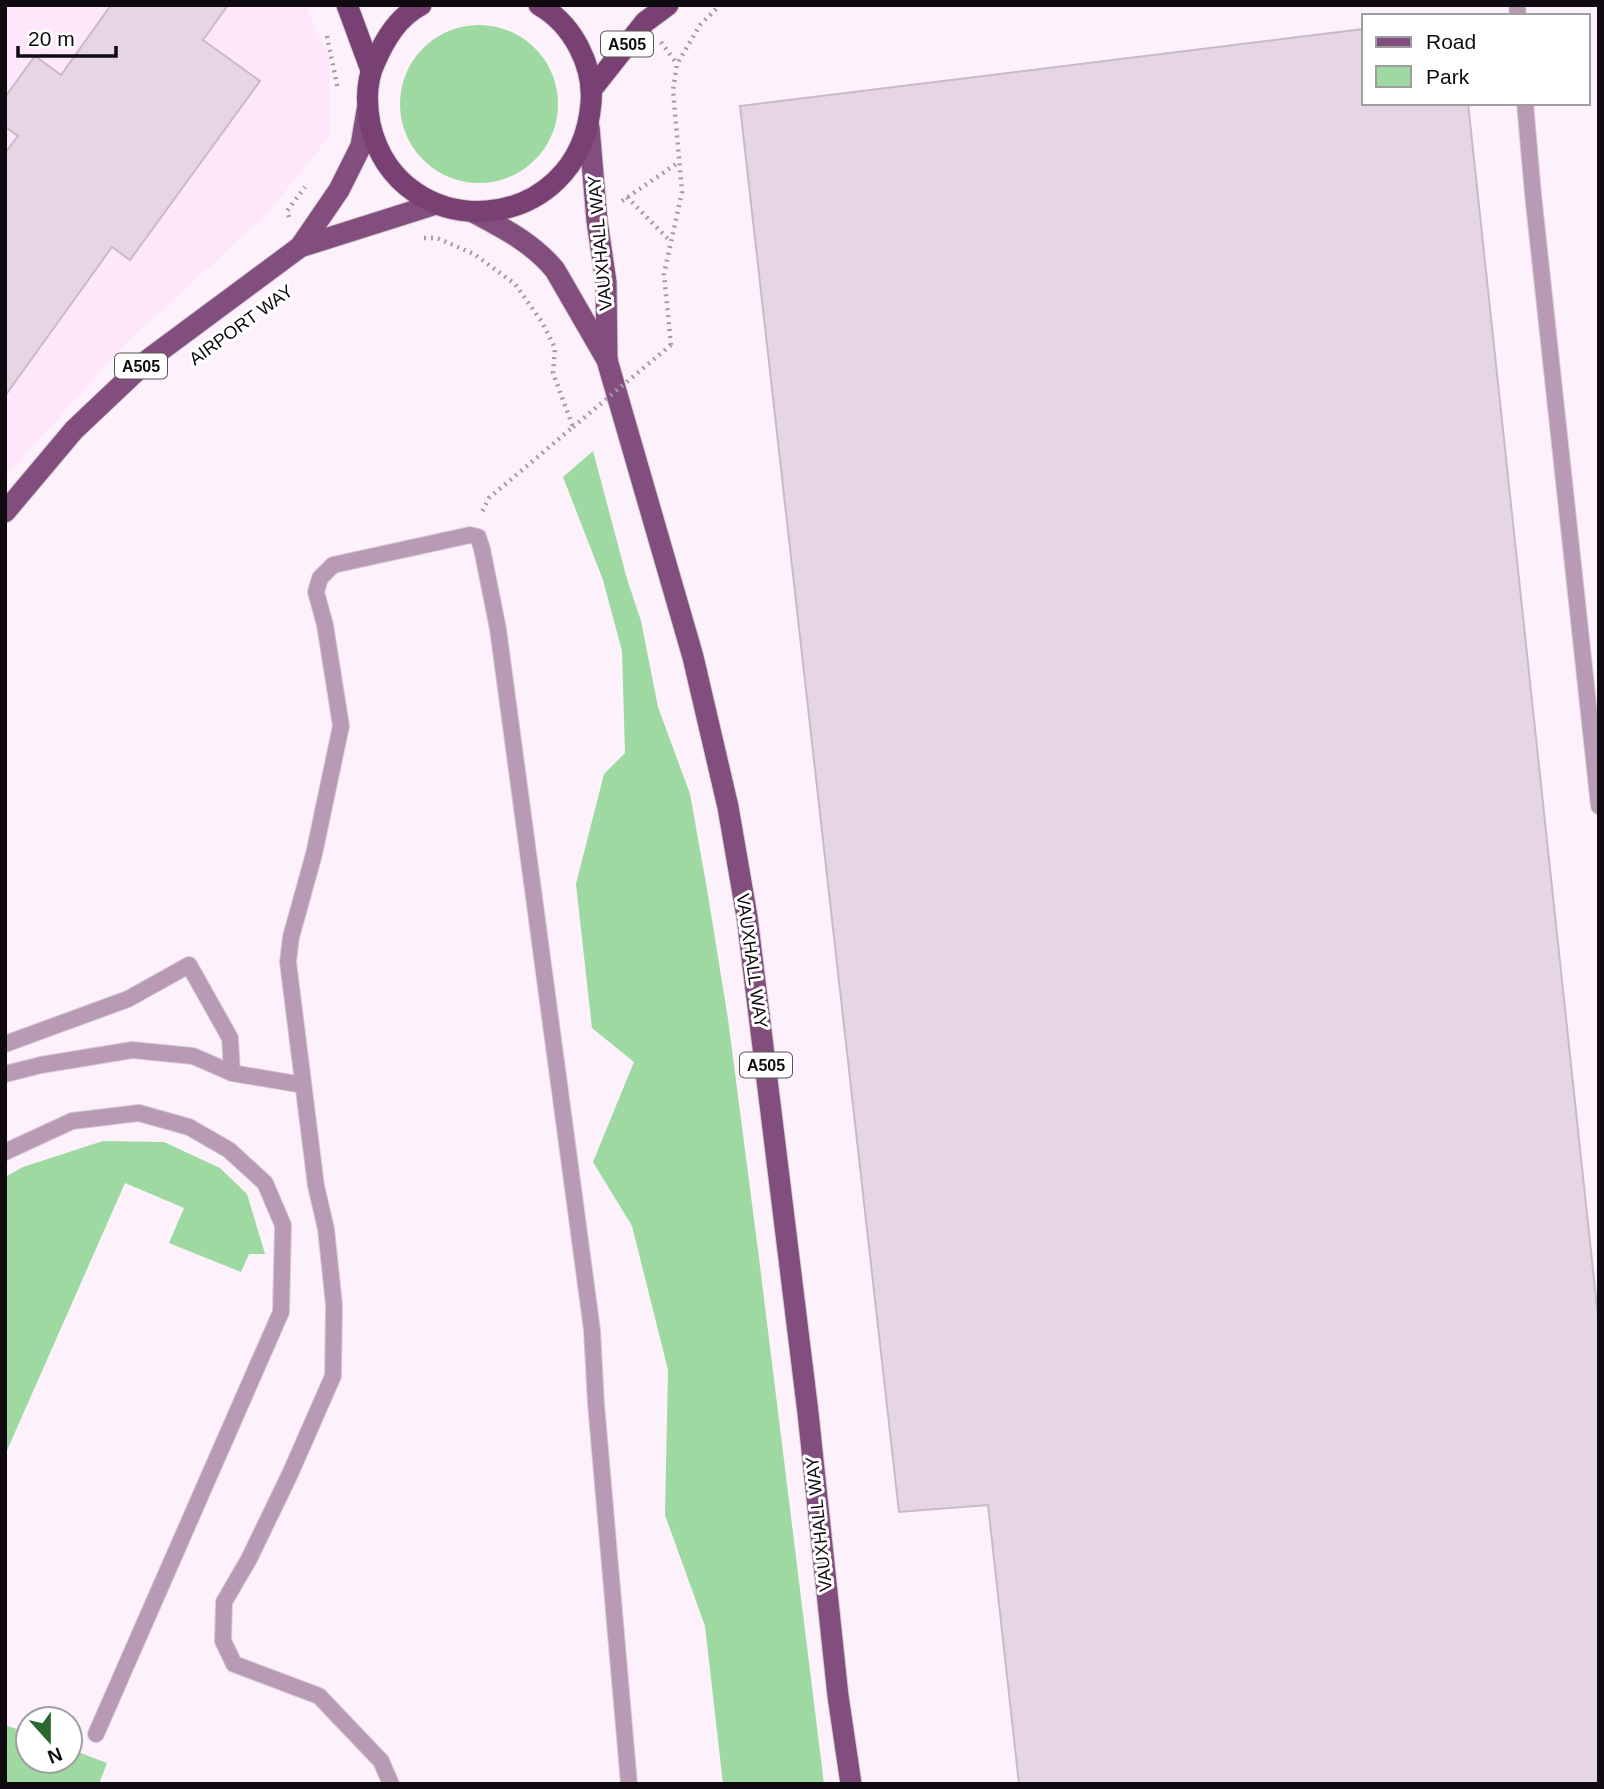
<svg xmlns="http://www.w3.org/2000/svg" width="1604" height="1789" font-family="Helvetica,sans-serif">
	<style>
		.built { fill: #fee7fb }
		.green { fill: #9dd9a0 }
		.building { fill: #e6d5e4; stroke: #cabac8; stroke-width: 2 }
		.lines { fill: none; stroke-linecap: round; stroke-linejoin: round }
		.service-casing { stroke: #d7cdd5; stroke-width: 18 }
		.primary-casing { stroke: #d7cdd5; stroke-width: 23 }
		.trunk-casing { stroke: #d7cdd5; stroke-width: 23 }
		.path { stroke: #a49ca3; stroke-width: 4.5; stroke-dasharray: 2 5; stroke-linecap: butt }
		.service { stroke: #b99ab5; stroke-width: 16 }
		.primary { stroke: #824e7d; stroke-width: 21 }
		.trunk { stroke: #784073; stroke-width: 21 }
		.path-bridge { stroke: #a49ca3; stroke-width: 4.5; stroke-dasharray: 2 5; stroke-linecap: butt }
		.labels { text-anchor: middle; stroke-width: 6; stroke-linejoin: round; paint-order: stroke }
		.shield { fill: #fff; stroke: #575457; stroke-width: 2 }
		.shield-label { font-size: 16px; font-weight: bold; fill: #0f0a0f }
		.street-label { font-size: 18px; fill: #0f0a0f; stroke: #fff }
	</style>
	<rect width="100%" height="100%" fill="#fdf2fb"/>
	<path class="built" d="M5,5H305L330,59L329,137L267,214L125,344L5,477Z"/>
	<g class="green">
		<circle cx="479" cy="104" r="79"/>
		<path d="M593,451L627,579L641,621L658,707L690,794L707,889L728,1019L759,1258L824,1784H723L705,1626L665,1515L668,1370L632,1226L593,1162L634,1062L592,1028L576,884L604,774L625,753L622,651L603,580L563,477Z"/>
		<path d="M103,1141L164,1142L220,1168L247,1194L265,1254H249L241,1272L169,1243L184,1208L125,1183L5,1455V1177L23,1167Z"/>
		<path d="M5,1725L28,1733V1761H70V1749L107,1763L99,1784H5Z"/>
	</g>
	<g class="building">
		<path d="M111,5H228L203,40L260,81L130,260L112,247L5,396V153L18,136L5,127V97L35,56L61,75Z"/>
		<path d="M1364,29V103H1468L1599,1326V1784H1019L988,1505L899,1512L740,106Z"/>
	</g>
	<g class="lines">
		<defs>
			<g id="service">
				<path d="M1517,5L1518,16"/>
				<path d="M1525,103L1533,194L1599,806"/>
				<path d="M5,1044L128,999L189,965L230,1038L232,1073"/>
				<path d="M5,1074L41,1065L132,1050L193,1056L232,1073L303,1085"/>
				<path d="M5,1152L72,1121L139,1113L189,1127L229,1150L265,1183L283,1225L281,1312L96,1734"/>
				<path d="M391,1784L381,1761L319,1696L234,1664L223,1641L224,1602L249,1559L290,1474L333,1376L334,1305L326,1229L316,1186L288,962L291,937L314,854L341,726L325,625L316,592L320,578L333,565L470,535L478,537L482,549L498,629L592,1330L596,1404L629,1784"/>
			</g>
			<g id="primary">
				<path d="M589,127L597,221L606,282L607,359"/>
				<path d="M473,212C503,228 533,243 555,270L607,360L693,657L728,807L747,917L808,1413L838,1696L851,1784"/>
				<path d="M300,247L339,190L361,146L367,110"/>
				<path d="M5,512L74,430L149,359L300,247L436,204"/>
			</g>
			<g id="trunk">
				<path d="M347,5L371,70"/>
				<path d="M421,5C398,17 385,39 375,62C366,81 366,103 370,124C399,249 580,238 591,103C594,66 573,24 539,5"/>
				<path d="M592,89L645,22L668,5"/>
			</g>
		</defs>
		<use href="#service" class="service-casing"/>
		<use href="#primary" class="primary-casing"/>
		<use href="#trunk" class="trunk-casing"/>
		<g class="path">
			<path d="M327,36L338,90"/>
			<path d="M661,42L677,64"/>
			<path d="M627,197L670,241"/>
			<path d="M622,201L679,162"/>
			<path d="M289,217L287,211L305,187"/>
			<path d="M424,238H437L474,254L515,284L542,322L555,348L553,373L573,427L489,498L481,514"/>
			<path d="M671,345L664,274L682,192L673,90L677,64L700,25L720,5"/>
		</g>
		<use href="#service" class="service"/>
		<use href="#primary" class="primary"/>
		<use href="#trunk" class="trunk"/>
		<path class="path-bridge" d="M573,427L671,345"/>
	</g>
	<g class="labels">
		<g class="shield">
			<rect x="601" y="31.5" width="52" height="25" rx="5"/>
			<rect x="115" y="353.5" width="52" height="25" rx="5"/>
			<rect x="740" y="1052.5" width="52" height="25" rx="5"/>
		</g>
		<g class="shield-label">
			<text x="627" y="50">A505</text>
			<text x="141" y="372">A505</text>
			<text x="766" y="1071">A505</text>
		</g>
		<g class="street-label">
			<text transform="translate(600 243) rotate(-95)" y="6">VAUXHALL WAY</text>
			<text transform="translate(241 325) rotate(-36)" y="6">AIRPORT WAY</text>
			<text transform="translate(752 961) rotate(82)" y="6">VAUXHALL WAY</text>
			<text transform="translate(819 1524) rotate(-96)" y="6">VAUXHALL WAY</text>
		</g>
	</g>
	<rect width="1604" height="1789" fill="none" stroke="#0f0a0f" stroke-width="14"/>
	<rect x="1362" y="14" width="228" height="91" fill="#ffffff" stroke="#9f9d9f" stroke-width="2"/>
	<rect x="1376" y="37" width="35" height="10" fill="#824e7d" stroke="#9f9d9f" stroke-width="2"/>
	<text x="1426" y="49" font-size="21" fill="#0f0a0f">Road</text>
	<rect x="1376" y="66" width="35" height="21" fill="#9dd9a0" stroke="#9f9d9f" stroke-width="2"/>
	<text x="1426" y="84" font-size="21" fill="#0f0a0f">Park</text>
	<g transform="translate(49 1740) rotate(159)"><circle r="33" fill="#ffffff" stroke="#9f9d9f" stroke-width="2"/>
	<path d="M0-5L12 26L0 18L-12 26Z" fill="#296830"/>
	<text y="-10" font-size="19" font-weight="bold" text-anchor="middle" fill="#0f0a0f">N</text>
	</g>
	<path d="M18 46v10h98v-10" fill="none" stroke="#0f0a0f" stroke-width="3.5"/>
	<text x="28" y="46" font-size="21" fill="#0f0a0f" stroke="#ffffff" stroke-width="5" paint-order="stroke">20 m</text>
</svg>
